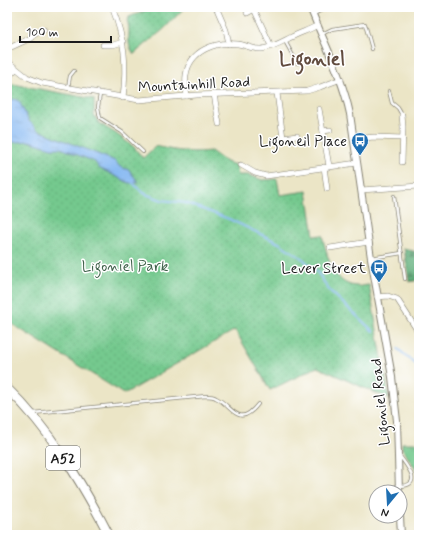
<svg xmlns="http://www.w3.org/2000/svg" width="426" height="542" font-family="Mynerve,sans-serif">
	<style>
		.grass { fill: url(#grass-tufts); stroke: #487255 }
		.forest { fill: url(#forest-firs); stroke: #3e644a }
		.park { fill: url(#park-dots); stroke: #487255 }
		.water { fill: url(#water-ripples); stroke: #506a87 }
		.lines { fill: none; stroke-linecap: round; stroke-linejoin: round }
		.stream { stroke: #85b8f2; stroke-width: 2 }
		.service-casing { stroke: #848071; stroke-width: 4 }
		.minor-casing { stroke: #848071; stroke-width: 6 }
		.tertiary-casing { stroke: #848071; stroke-width: 8 }
		.primary-casing { stroke: #848071; stroke-width: 10 }
		.service { stroke: #fff; stroke-width: 2.5 }
		.minor { stroke: #fff; stroke-width: 5 }
		.tertiary { stroke: #fff; stroke-width: 6 }
		.primary { stroke: #fff; stroke-width: 8 }
		.labels { text-anchor: middle; stroke-width: 3; stroke-linejoin: round; paint-order: stroke }
		.shield { fill: #fff; stroke: #606060; stroke-width: 1 }
		.shield-label { font-size: 14px; font-weight: bold; fill: #1c1c1c }
		.street-label { font-size: 15px; fill: #1c1c1c; stroke: #fff }
		.poi-label { font-size: 15px; fill: #1c1c1c; stroke: #fff; text-anchor: end }
		.park-label { font-size: 15px; fill: #3f614a; stroke: #fff }
		.district-label { font-size: 19px; font-weight: bold; fill: #624c3f; stroke: #fff }
	</style>
	<defs>
		<pattern id="grass-tufts" width="24" height="20" patternUnits="userSpaceOnUse"><rect width="24" height="20" fill="#74c98e"/><path d="M3 7l-1-3M5 7V3M7 7l1-3M15 17l-1-3M17 17v-4M19 17l1-3" fill="none" stroke="#64ac7a"/></pattern>
		<pattern id="forest-firs" width="22" height="20" patternUnits="userSpaceOnUse"><rect width="22" height="20" fill="#5fad79"/><path d="M5 1l3.5 6h-7zM16 11l3.5 6h-7z" fill="#4e8c62"/></pattern>
		<pattern id="park-dots" width="8" height="8" patternUnits="userSpaceOnUse"><rect width="8" height="8" fill="#74c98e"/><path d="M2 2h.1M6 6h.1" fill="none" stroke="#64ac7a" stroke-width="1.8" stroke-linecap="round"/></pattern>
		<pattern id="water-ripples" width="26" height="14" patternUnits="userSpaceOnUse"><rect width="26" height="14" fill="#85b8f2"/><path d="M2 4q2-2 4 0t4 0M15 11q2-2 4 0t4 0" fill="none" stroke="#729ecf"/></pattern>
	</defs>
	<rect width="100%" height="100%" fill="#fff"/>
	<filter id="ink" filterUnits="userSpaceOnUse"><feTurbulence type="fractalNoise" baseFrequency=".025" numOctaves="2"/><feDisplacementMap in="SourceGraphic" scale="8" xChannelSelector="R" yChannelSelector="G"/><feConvolveMatrix kernelMatrix="1 2 1 2 8 2 1 2 1" color-interpolation-filters="sRGB"/></filter>
	<filter id="wash" filterUnits="userSpaceOnUse"><feTurbulence type="fractalNoise" baseFrequency=".012" numOctaves="4" result="noise"/><feDisplacementMap in="SourceGraphic" scale="16" xChannelSelector="R" yChannelSelector="G"/><feGaussianBlur stdDeviation="0.9" result="paint"/><feColorMatrix in="noise" values="0 0 0 0 0 0 0 0 0 0 0 0 0 0 0 0 0 1.4 0 .05"/><feComposite in="paint" operator="in"/></filter>
	<g filter="url(#wash)">
		<rect width="100%" height="100%" fill="#ebe5c6"/>
		<path class="grass" d="M402,443H419V480L418,473L402,448Z"/>
		<path class="forest" d="M404,248L419,253V280L409,282Z"/>
		<g class="park">
			<path d="M146,7H185L164,29L134,54C127,44 129,41 129,30C129,27 128,23 127,20L129,17L147,10Z"/>
			<path d="M7,83H8L94,99V115L99,123L115,133L134,147L143,158L156,146C174,151 192,153 211,151L226,162L236,165L238,175H248L263,180L277,179L280,195L307,191L314,236L322,235C327,254 332,284 356,286C360,287 365,285 369,285L389,398L378,394L317,367L270,390L235,330L124,394L7,321Z"/>
		</g>
		<path class="water" d="M14,99L19,101L29,121L38,130L115,161L120,167L129,170L139,183H129L99,168L95,162L61,148H51L29,141L7,143V101Z"/>
		<g class="lines">
			<g class="stream">
				<path d="M132,182L142,192L148,195L162,200L186,203L229,219L279,243L303,259L318,273L329,290L373,331"/>
				<path d="M398,349L419,367"/>
			</g>
		</g>
	</g>
	<g filter="url(#ink)">
		<g class="lines">
			<defs>
				<g id="service">
					<path d="M314,14L328,7"/>
					<path d="M322,34L332,29L365,24L372,49"/>
					<path d="M285,41L297,63"/>
					<path d="M68,88L70,76L74,71"/>
					<path d="M389,91L392,103L398,108L402,115"/>
					<path d="M100,94L98,107L100,118L122,132L143,152"/>
					<path d="M394,196L405,279"/>
					<path d="M371,258L402,253"/>
					<path d="M33,413L206,396C210,396 213,396 216,398C232,405 238,430 258,404"/>
					<path d="M399,455C406,465 425,486 399,486"/>
				</g>
				<g id="minor">
					<path d="M112,7C125,40 127,63 123,98"/>
					<path d="M216,7L226,30L229,44"/>
					<path d="M254,9L271,46"/>
					<path d="M247,13L258,7"/>
					<path d="M103,45H113L123,42"/>
					<path d="M7,49L31,38L35,33L44,30"/>
					<path d="M7,61L27,77L42,83L139,100L197,95L307,91L320,87L341,79"/>
					<path d="M7,78L16,69"/>
					<path d="M277,93L283,138L297,136"/>
					<path d="M214,94L219,124"/>
					<path d="M187,96C186,89 185,82 186,75C190,50 216,41 238,44C246,45 253,50 262,49C275,47 286,39 298,34C305,31 311,29 318,25"/>
					<path d="M319,109L329,166"/>
					<path d="M323,131L330,130"/>
					<path d="M354,139L374,137L403,138"/>
					<path d="M402,162L403,127L402,115"/>
					<path d="M241,165L255,173L266,176L357,163"/>
					<path d="M324,167L327,189"/>
					<path d="M361,190L419,186"/>
					<path d="M330,248L369,242"/>
					<path d="M377,297L388,296L397,299L419,333"/>
				</g>
				<g id="tertiary">
					<path d="M310,7C324,43 342,76 350,114L371,258L392,377L397,421L399,492"/>
					<path d="M400,516L401,535"/>
				</g>
				<path id="primary" d="M7,388C50,429 82,483 109,535"/>
			</defs>
			<use href="#service" class="service-casing"/>
			<use href="#minor" class="minor-casing"/>
			<use href="#tertiary" class="tertiary-casing"/>
			<use href="#primary" class="primary-casing"/>
			<use href="#service" class="service"/>
			<use href="#minor" class="minor"/>
			<use href="#tertiary" class="tertiary"/>
			<use href="#primary" class="primary"/>
		</g>
	</g>
	<defs>
		<symbol id="bus-pin" viewBox="-11 -11 22 30"><path d="M0 17L-7.5 6A9.5 9.5 0 1 1 7.5 6Z" fill="#1f6fb2" stroke="#fff"/><path d="M-5-6H5V4H4V6H2V4H-2V6H-4V4H-5ZM-3.5-4V0h7V-4ZM-3.5 1.2v1.5H-2V1.2ZM2 1.2v1.5H3.5V1.2Z" fill="#fff"/></symbol>
	</defs>
	<g fill-rule="evenodd">
		<use href="#bus-pin" x="350" y="131" width="20" height="27"/>
		<use href="#bus-pin" x="369" y="258" width="20" height="27"/>
	</g>
	<g class="labels">
		<rect class="shield" x="46" y="446" width="34" height="24" rx="3"/>
		<g class="shield-label">
			<text x="63" y="463">A52</text>
		</g>
		<g class="street-label">
			<text transform="translate(194 84) rotate(-3)" y="5">Mountainhill Road</text>
			<text transform="translate(380 402) rotate(-96)" y="5">Ligoniel Road</text>
		</g>
		<g class="poi-label">
			<text x="347" y="146">Ligoneil Place</text>
			<text x="366" y="273">Lever Street</text>
		</g>
		<g class="park-label">
			<text x="125" y="271">Ligoniel Park</text>
		</g>
		<g class="district-label">
			<text x="312" y="65">Ligoniel</text>
		</g>
	</g>
	<rect width="426" height="542" fill="none" stroke="#fff" stroke-width="24"/>
	<g transform="translate(388 504) rotate(198)"><circle r="19" fill="#ffffff" stroke="#a4a4a4"/>
	<path d="M0-3L7 15L0 10L-7 15Z" fill="#1f6fb2"/>
	<text y="-6" font-size="11" font-weight="bold" text-anchor="middle" fill="#1c1c1c">N</text>
	</g>
	<path d="M20 36v6h91v-6" fill="none" stroke="#1c1c1c" stroke-width="2"/>
	<text x="26" y="36" font-size="12" fill="#1c1c1c" stroke="#ffffff" stroke-width="3" paint-order="stroke">100 m</text>
</svg>
